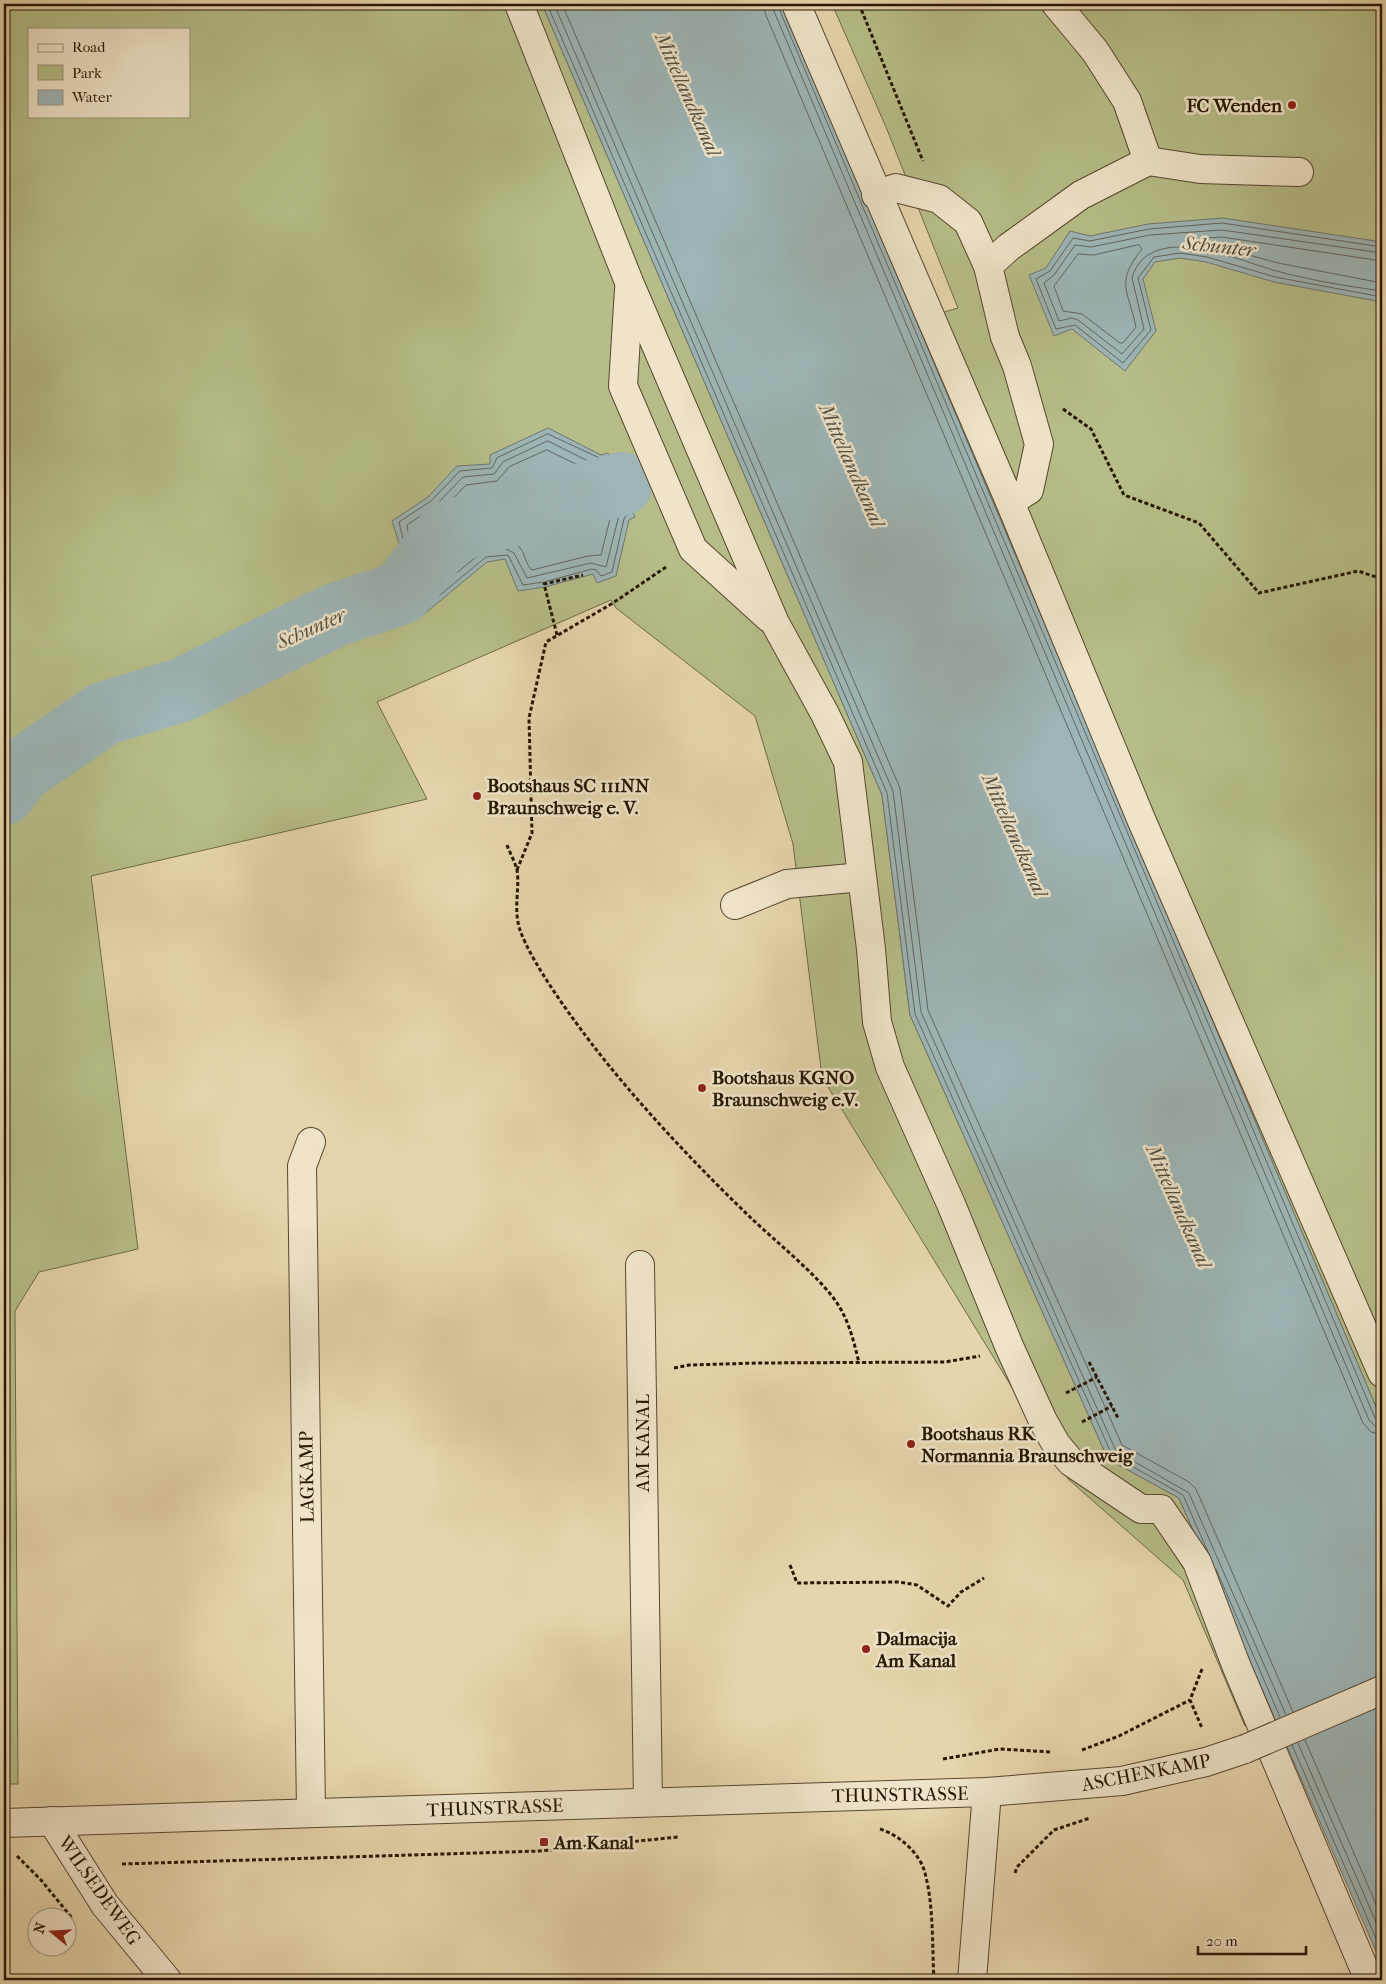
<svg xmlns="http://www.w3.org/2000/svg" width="1386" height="1984" font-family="'IM FELL French Canon',serif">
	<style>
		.green { fill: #b6bd88; stroke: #6e6a46; fill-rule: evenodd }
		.water { fill: #9db5b6; stroke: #6e766f }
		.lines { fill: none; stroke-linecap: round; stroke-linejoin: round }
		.shore { stroke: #62665d; stroke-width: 1 }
		.river { stroke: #9db5b6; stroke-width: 64 }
		.minor-casing { stroke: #57462e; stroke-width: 30 }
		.path { stroke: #271704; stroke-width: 3; stroke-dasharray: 4 2.5; stroke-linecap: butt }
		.minor { stroke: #efe4c9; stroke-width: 28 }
		.minor-bridge-casing { stroke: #57462e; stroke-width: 30; stroke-linecap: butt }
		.minor-bridge { stroke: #efe4c9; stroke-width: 28 }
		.poi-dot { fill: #8f2418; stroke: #efe4c9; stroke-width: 2 }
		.labels { text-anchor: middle; stroke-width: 5; stroke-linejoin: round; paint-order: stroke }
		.poi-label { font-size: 19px; font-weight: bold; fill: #271704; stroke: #efe4c9; text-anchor: start }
		.street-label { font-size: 19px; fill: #271704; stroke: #efe4c9 }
		.water-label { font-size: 20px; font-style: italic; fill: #504e42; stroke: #efe4c9 }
	</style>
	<rect width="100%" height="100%" fill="#e6d5ac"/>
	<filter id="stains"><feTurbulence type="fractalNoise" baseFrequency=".004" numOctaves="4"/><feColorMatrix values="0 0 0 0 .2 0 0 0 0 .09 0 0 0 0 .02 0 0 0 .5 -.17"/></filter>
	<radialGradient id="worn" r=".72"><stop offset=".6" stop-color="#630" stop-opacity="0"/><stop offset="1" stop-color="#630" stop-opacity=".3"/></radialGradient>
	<g class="green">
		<path d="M4,4H542L882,795L910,1015L1108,1459L1179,1498L1274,1715L1245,1726L1183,1580L1068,1479L822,1077L793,844L755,716L616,608L611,600L377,702L427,799L91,876L138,1249L39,1272L15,1311L18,1784H4ZM29,29H189V116H29Z"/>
		<path d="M832,4H1382V1421L916,320L958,308L886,127Z"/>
	</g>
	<g class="water">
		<path d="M542,4H782L1382,1421V1965L1179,1498L1108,1459L910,1015L882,795Z"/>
		<path d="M1223,218L1382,242V302L1274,282L1206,262L1180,258L1155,262L1143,279L1156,331L1125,371L1072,329L1054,336L1029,275L1046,268L1070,231L1090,236L1148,224Z"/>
		<path d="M548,428L601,455L608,453L635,517L629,520L616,576L597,583L593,574L545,587L518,591L505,559L487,562L417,620L392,600L393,563L399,543L392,521L428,497L457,466L490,464V455Z"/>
	</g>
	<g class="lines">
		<g class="shore">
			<path d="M547,4L887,793L915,1014L1112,1455L1183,1495L1208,1552"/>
			<path d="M554,4L893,791L921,1012L1116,1451L1189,1493L1286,1715"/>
			<path d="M562,4L900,788L928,1010L1122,1445L1189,1482L1196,1489L1293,1712"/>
			<path d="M764,4L765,13L1363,1423L1371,1432L1382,1435"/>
			<path d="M771,4L1369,1420L1375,1426L1382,1428"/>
			<path d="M777,4L1375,1418L1382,1421"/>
			<path d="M1139,245L1142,249C1115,283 1128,289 1136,327L1123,343H1120L1082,314L1063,311L1054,286L1078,254L1093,255Z"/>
			<path d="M1382,247L1222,223L1149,229L1090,241L1073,238L1050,271L1036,279L1056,329L1075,325L1123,363L1151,330L1138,278L1154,257L1180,253L1207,257L1275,277L1382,297"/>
			<path d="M1382,253L1222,230L1150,235L1091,247L1075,245L1054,275L1044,283L1059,321L1072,318L1078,320L1122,354L1144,329L1132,278C1138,255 1158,247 1180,247C1207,246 1246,262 1273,270C1308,280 1346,286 1382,291"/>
			<path d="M1382,261L1222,237L1206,238L1204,241L1206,243L1278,263L1382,283"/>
			<path d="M548,434L606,461L628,513L624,519L612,572L601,576L596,570L592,569L544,582L523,585L508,555L486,557L418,613L398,598V564L404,543L399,522L431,501L460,471L492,468L497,458Z"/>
			<path d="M548,441L602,468L620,511L606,567L591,563L527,578L514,553L504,548L482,552L418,605L405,595L404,565L410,543L407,525L435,506L463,477L494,474L503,462Z"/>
			<path d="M547,450L596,474L612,511L601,555L588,556L532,570C526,565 525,555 521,549C511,536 487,540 476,547L419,595L412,592L411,566L418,544L416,528L441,511L466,485L497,481L509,467Z"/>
			<path d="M1216,1569L1280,1717"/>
			<path d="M1305,1740L1382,1918"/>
			<path d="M1298,1743L1382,1936"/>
			<path d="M1292,1745L1382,1952"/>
		</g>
		<path class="river" d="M4,793L19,772L103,714L184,689L335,615L401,593L448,532L621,484"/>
		<defs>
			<g id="minor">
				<path d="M519,4L629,282L775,623L825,714L848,762L871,949L877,1022L890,1067L951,1204L1009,1346L1043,1421L1056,1444L1071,1462L1141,1509H1161L1197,1562L1236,1665L1369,1980"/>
				<path d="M796,4L1010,502L1141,819L1382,1373"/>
				<path d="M1148,161L1200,169L1299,172"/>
				<path d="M876,195L896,188L939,199L968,222L988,266L1005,337L1017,366L1039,444L1029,490L1010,502"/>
				<path d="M988,266L1009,247L1081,195L1148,161L1127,101L1095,51L1056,4"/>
				<path d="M629,289L623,386L693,549L769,618"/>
				<path d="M735,905L787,884L862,877"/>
				<path d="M311,1142L302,1166L311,1812"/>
				<path d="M640,1265L648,1802"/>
				<path d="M52,1821L105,1905L167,1980"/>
				<path d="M4,1823L987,1792L1122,1781L1206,1762L1245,1749"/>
				<path d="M972,1980L987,1792"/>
			</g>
		</defs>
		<use href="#minor" class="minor-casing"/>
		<g class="path">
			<path d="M859,4L923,161"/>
			<path d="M1063,409L1091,429L1124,495L1199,523L1259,593L1358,571L1382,579"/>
			<path d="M557,635L544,584L583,575"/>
			<path d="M507,845C510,853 515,862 517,870C520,888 513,909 520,930C532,964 572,1018 595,1048C641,1107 697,1166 751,1218C776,1242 818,1275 837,1303C849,1321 854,1342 859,1363"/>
			<path d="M517,870L532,833L529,718L546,642L613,603L666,567"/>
			<path d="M1089,1362L1118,1418"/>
			<path d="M674,1368L689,1365L758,1363L945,1362L980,1356"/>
			<path d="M1066,1393L1097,1377"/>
			<path d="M1082,1422L1112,1406"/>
			<path d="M790,1565L797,1583L899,1582L917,1585L948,1606L961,1592L984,1578"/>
			<path d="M1202,1669L1190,1700L1202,1728"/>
			<path d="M1082,1750L1119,1736L1190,1700"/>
			<path d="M943,1759L1000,1749L1051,1752"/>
			<path d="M880,1829C899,1835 920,1853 925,1873C934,1907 932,1946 934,1980"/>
			<path d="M17,1856L41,1880L72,1918"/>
			<path d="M122,1864L540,1851L678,1837"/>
			<path d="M1015,1873L1017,1867L1054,1830L1090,1818"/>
		</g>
		<use href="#minor" class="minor"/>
		<defs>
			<path id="minor-bridge" d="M1245,1749L1382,1690"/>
		</defs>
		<use href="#minor-bridge" class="minor-bridge-casing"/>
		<use href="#minor-bridge" class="minor-bridge"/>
	</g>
	<g class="poi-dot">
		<circle cx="1292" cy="105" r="5"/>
		<circle cx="477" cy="796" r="5"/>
		<circle cx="702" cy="1088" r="5"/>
		<circle cx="911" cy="1444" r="5"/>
		<circle cx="866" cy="1649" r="5"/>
		<rect x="539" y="1837" width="10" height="10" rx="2.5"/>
	</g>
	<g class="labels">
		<g class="poi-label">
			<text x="1282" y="112" text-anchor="end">FC Wenden</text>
			<text x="487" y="792">Bootshaus SC 111NN<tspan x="487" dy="22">Braunschweig e. V.</tspan></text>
			<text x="712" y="1084">Bootshaus KGNO<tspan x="712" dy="22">Braunschweig e.V.</tspan></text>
			<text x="921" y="1440">Bootshaus RK<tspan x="921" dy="22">Normannia Braunschweig</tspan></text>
			<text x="876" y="1645">Dalmacija<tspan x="876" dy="22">Am Kanal</tspan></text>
			<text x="554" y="1849">Am Kanal</text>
		</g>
		<g class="street-label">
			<text transform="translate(642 1443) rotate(-90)" y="7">AM KANAL</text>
			<text transform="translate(306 1477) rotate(-91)" y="7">LAGKAMP</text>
			<text transform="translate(1146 1772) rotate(-11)" y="7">ASCHENKAMP</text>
			<text transform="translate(900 1794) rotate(-1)" y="7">THUNSTRASSE</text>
			<text transform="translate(495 1807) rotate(-2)" y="7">THUNSTRASSE</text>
			<text transform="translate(100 1890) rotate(55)" y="7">WILSEDEWEG</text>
		</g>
		<g class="water-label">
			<text transform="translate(688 94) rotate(66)" y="7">Mittellandkanal</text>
			<text transform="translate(1219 246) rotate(6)" y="7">Schunter</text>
			<text transform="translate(852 465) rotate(66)" y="7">Mittellandkanal</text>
			<text transform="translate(311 628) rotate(-24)" y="7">Schunter</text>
			<text transform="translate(1015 835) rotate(66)" y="7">Mittellandkanal</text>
			<text transform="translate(1179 1206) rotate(66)" y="7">Mittellandkanal</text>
		</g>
	</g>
	<rect width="1386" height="1984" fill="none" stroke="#e6d5ac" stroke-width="20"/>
	<rect x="5" y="5" width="1376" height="1974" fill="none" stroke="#271704" stroke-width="2.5"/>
	<rect x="10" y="10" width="1366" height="1964" fill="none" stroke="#271704"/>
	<rect x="28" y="28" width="162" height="90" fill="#efe4c9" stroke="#9f927a"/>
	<rect x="38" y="44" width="25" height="8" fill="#efe4c9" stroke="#9f927a"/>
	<text x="72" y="52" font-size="15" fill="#271704">Road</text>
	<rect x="38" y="65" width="25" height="15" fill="#b6bd88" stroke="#9f927a"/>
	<text x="72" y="78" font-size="15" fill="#271704">Park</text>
	<rect x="38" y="90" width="25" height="15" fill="#9db5b6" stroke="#9f927a"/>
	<text x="72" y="102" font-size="15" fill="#271704">Water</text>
	<g transform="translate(52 1932) rotate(288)"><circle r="24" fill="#efe4c9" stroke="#9f927a"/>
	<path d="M0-4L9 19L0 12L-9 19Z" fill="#8f2418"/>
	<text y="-8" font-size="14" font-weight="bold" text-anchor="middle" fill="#271704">N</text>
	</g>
	<path d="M1198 1946v8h108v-8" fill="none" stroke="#271704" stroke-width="2.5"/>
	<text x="1206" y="1946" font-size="15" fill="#271704" stroke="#efe4c9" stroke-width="4" paint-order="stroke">20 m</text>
	<rect width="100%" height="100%" filter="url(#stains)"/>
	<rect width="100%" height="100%" fill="url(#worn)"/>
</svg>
